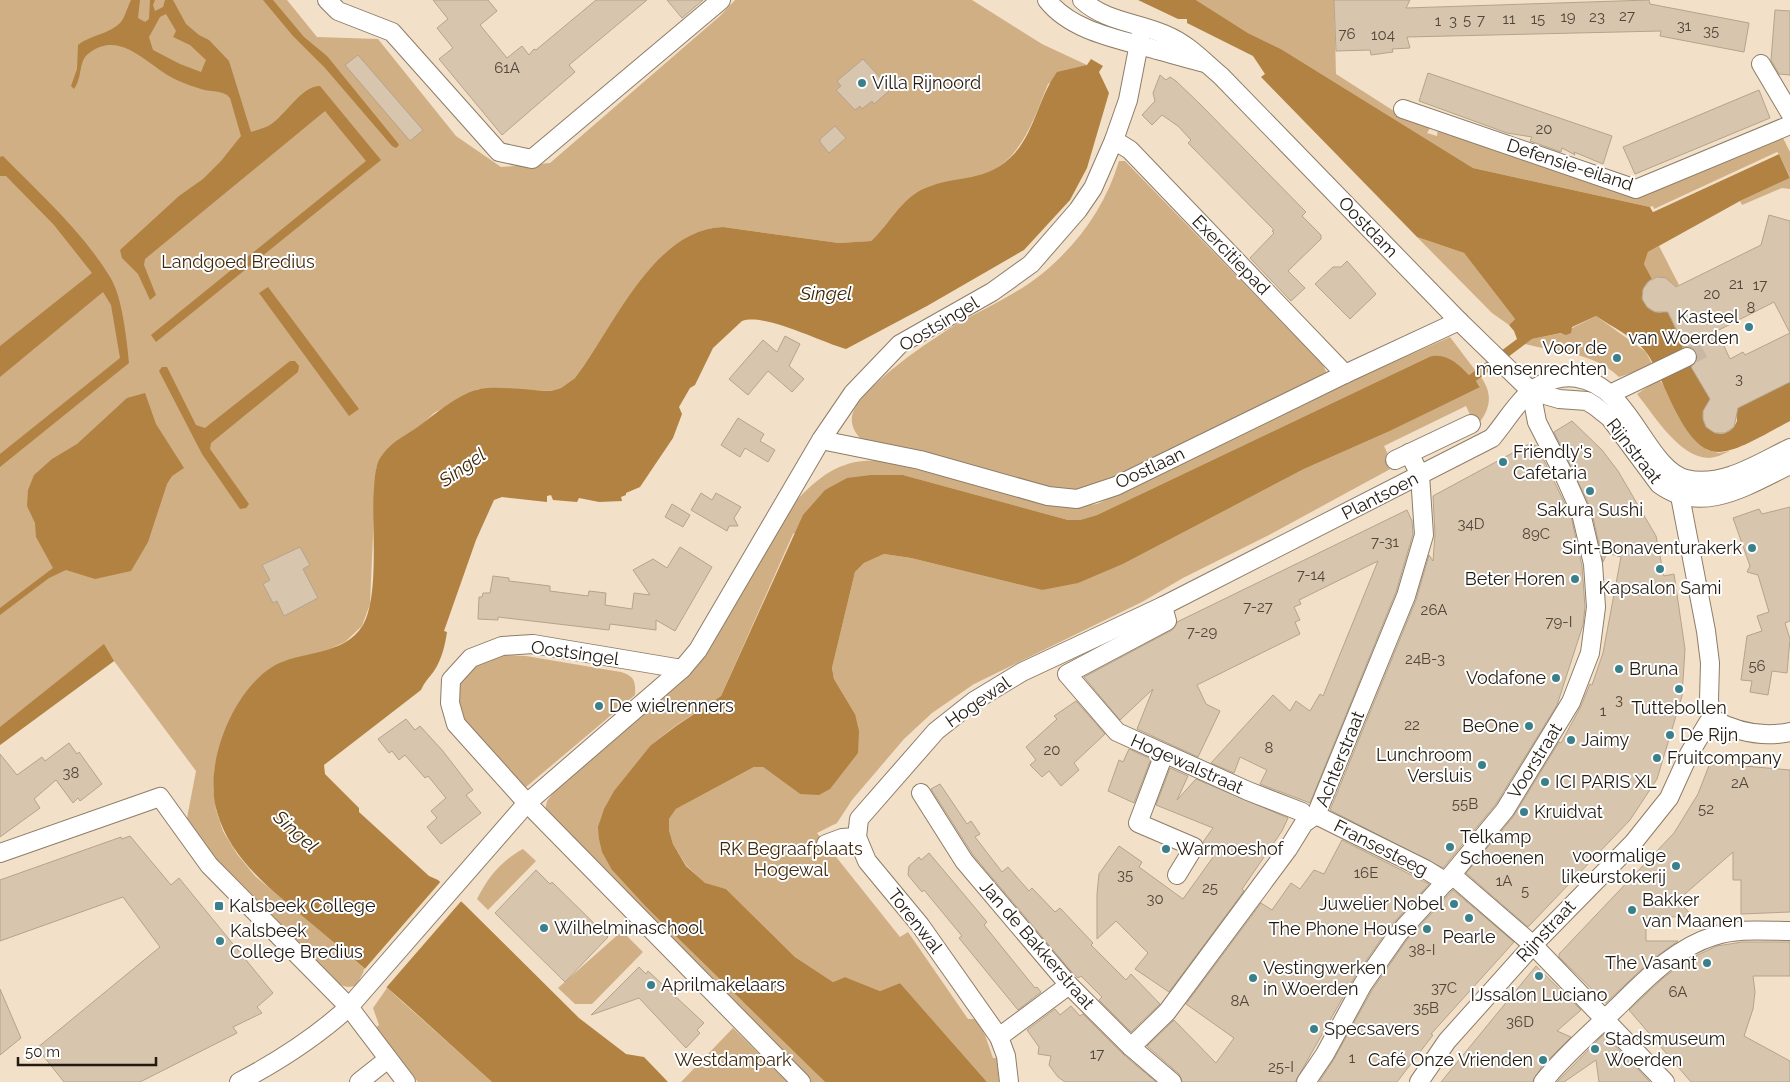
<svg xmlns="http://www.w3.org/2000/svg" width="1790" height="1082" font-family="Raleway,sans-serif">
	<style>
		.green { fill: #d0af85 }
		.water { fill: #b18241; fill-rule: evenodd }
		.pier { fill: #f3e0c8 }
		.building { fill: #d8c5ae; stroke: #b5a38c; fill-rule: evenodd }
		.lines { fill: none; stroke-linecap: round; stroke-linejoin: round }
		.minor-tunnel { stroke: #c9b9a4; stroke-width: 18; stroke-dasharray: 18 9; stroke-linecap: butt }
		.minor-casing { stroke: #8e7d67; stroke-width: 20 }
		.minor { stroke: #fff; stroke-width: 18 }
		.poi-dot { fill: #39808b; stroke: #fff; stroke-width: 2 }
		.labels { text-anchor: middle; stroke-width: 4; stroke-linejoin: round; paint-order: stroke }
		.number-label { font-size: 15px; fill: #504639 }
		.poi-label { font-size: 18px; fill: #221b12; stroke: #fff; text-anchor: start }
		.street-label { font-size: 18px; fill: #221b12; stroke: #fff }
		.park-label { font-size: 18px; fill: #3e290c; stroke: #fff }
		.water-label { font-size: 19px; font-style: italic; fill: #3c280b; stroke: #fff }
	</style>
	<rect width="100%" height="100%" fill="#f3e0c8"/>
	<g class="green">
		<path d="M0,0H287L317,37L378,39L456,136L501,167L550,163L720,16L735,0H972L1042,44L1087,65L1048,84C1033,121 1020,165 977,177C960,182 941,181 925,188C901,198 889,225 871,241L839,243L723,227C655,229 611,331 575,378L561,388L551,391L478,389L434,413L376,468L370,604L362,626L345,642L323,652L272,667L215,766L213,789L216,810L223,831L237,854L255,876L365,969L356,986L348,987L340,985L228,873L193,831L187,818L196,771L114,661L0,745Z"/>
		<path d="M1196,0H1334L1336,74L1397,113L1432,125L1427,133L1437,136L1438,127L1634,194L1781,134L1790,152V177L1779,154L1653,212L1650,207L1473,168L1281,49L1248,33Z"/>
		<path d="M1119,161H1125L1323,365L1327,374L1112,479L1084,488L1069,490L1050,487L969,468L860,438C853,430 849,421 854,410C860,398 871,388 881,379C903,359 930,341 955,325C985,308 1016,295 1043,273C1079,243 1106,205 1119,161Z"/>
		<path d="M1790,178V189L1782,188L1742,205L1740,201Z"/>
		<path d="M1417,237L1464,253L1515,319L1509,325L1492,313Z"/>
		<path d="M1659,246L1679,285L1675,287C1669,279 1661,276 1652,279L1644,264L1648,252Z"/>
		<path d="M1596,316L1646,352L1653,366L1619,377C1593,352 1559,353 1525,344L1532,339L1562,333Z"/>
		<path d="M1450,337L1475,370L1469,375L1456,363L1429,357L1097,515L1080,520H1068L903,475L793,534L721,696L675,726L651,745L612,870L647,908L825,1082H807L545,810L547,801L554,792L687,677L700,661L795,502C822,473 844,457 885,461L1046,504L1071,507L1097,504L1364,375Z"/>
		<path d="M1481,377C1494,396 1490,410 1476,427L1466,406L1384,446L1394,467L1269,535L1183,578L1142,602L974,684L932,713L904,739L852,800L837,823L817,833L900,937L908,932L968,1019H976L985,1035L993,1058H997L999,1082H987L900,983L880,991L845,977L833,982L795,957L726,889L705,884L686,865L673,844L669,830V819L676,809L754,767H763L800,794L855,714L834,679L832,668L855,572L864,563L884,554L911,558L1042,590L1125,563L1304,469L1390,431L1480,386L1476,381Z"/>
		<path d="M1659,379L1707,450L1719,453L1730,451C1723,454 1716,458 1708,458C1679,457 1654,415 1637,394Z"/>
		<path d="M503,655L526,656L621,672C634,676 636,681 635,695L526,787H517C485,746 409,679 503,655Z"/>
		<path d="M523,849L536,861L488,910L477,899C488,877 501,861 523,849Z"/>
		<path d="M622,931L643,952L592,1004H575L558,988Z"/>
		<path d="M387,988L492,1082H418L375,1028L379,1025L373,1008Z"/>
		<path d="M733,1028L788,1082H681Z"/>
	</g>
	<g class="water">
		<path d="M131,0H140L138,18L145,22L149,19L150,0H155L153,5L155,11L163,7L165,0H173L186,24L199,35L209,40L229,61L251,132C257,130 265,128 270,125C285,116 301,86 320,86L381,160L156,342L151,335L366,161L325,111L145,259L144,265L156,295L150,300L138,274L122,258L120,250L179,196L203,179L221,161L241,136L230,98L227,95C219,90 210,92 201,89C194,87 186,84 179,81C149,69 122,27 88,54C78,62 83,77 74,89L71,86L77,69L78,45C90,35 115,33 123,19C126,13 128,6 131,0ZM166,14L176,31L173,37L190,45L206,60L201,72L180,64L153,50L149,37L160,17Z"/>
		<path d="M263,0H273L304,37L327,56L397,142L399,145L396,148L392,146L325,68L293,36Z"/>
		<path d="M1138,0H1196L1248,33L1281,49L1473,168L1650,207L1653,212L1779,154L1790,178L1740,201L1648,252L1644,264L1652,279C1632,291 1646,319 1667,311L1684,346L1682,347L1711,401C1686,423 1725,450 1737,421L1736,409L1790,382V421C1772,430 1740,451 1720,452C1683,454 1665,377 1646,352C1634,337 1612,327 1596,316L1572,327L1571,333L1566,335L1561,333L1532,339L1476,381L1480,387L1390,431L1304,469L1125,563L1078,583L1042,590L911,558L884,554L864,563L855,572L832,668L834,679L855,714L859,731L858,753L830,789L819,795L800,794L763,767H754L676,809L669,819V830L673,844L686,866L705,883L726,889L795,957L833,982L845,977L880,991L900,983L987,1082H825L647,908L612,870L602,852L599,839L598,827L604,809L614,791L651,745L676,726L721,696L803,515L825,490L847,478L871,475H903L1068,520H1080L1097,515L1429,357C1446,352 1458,364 1469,375L1517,339L1514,331L1509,325L1515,319L1464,253L1417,237L1261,77L1265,74L1253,56L1187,23V19H1178Z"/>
		<path d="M1091,59L1103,66L1099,72L1109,93L1087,168L1070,200L1024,250L927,306L846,349C820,342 766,313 742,321L713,348L695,385L690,388L679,407L682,414L673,438L640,487L626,493V495L621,497L622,501L599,502L579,498L577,502L553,500L551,495L547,496V502L502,497L494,500L476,540L444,631L447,632C445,645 442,659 434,671C429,678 425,681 421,690L324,765L325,774L359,808V812L429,876L438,880L464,904L579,1018L626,1054L644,1057L668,1082H492C456,1050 421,1017 385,986C360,964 333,942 307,920C271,889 231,860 217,812C203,767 231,693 272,667C299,650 344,657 363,625C380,595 371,524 374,488C375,477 375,463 383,454C392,441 407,435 419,426C435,414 460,393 480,389C498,385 531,391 551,391L561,388L575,378C612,330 653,229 723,227L839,243L871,241C889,225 901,198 925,188C958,174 987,184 1015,153C1035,130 1039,97 1057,72L1087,65Z"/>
		<path d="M3,156C41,195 82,231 110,277C122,295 127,340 129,363L0,467V454L120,358L111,305L103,292L0,377V346L92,273L54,225L6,176H0V157Z"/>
		<path d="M268,287L359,409L349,416L259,293Z"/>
		<path d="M290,361H295L299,366L298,372L211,443L210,449L249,504L246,508L240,509L202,454L159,371L162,367H167L196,425L205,428Z"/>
		<path d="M145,393L156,424L184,468L172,476L167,484L148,542L131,571L95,579L66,570L49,578L0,615V608L53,568L36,537L35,523L27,506L28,490L34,475L52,459L77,444L127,398Z"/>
		<path d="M104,644L114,661L0,745V727Z"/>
	</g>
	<g class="pier">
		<path d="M1777,152L1779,154L1653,212L1650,207L1653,206L1654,209Z"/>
		<path d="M442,880L463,899L385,989L363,971Z"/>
	</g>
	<g class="building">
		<path d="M433,0H488L497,11L480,25L507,58L522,46L529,55L534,49L536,50L596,0H647L569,65L575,72L502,135L439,59L453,48L437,28L448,19Z"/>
		<path d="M667,0H703L682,18Z"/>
		<path d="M1334,0H1410L1406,8L1649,0L1650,4L1749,23L1744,52L1660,36L1661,31L1407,37L1410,48L1392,49L1393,52L1371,55L1370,50L1336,51Z"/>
		<path d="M1775,10L1790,11V75L1779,74L1771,60Z"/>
		<path d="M358,55L423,130L410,141L345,65Z"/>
		<path d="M863,59L888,86L886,88L889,91L874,104L872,101L862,109L860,106L855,110L836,90L841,86L837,81Z"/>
		<path d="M1428,73L1612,136L1603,164L1574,152L1575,155L1562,148L1561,152L1530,141L1532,137L1507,133L1419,101Z"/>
		<path d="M1160,75L1166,80L1170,77L1176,81L1200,104L1306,212L1302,216L1321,235V239L1288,271L1305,288L1291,301L1250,258L1274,233L1272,231L1274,230L1188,143L1191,140L1178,126L1162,115L1152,125L1142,115L1155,101L1153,93Z"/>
		<path d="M1759,90L1770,118L1635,174L1623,147Z"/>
		<path d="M835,126L846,138L829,153L820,142V139Z"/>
		<path d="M1769,215L1790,221V382L1738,408L1734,427L1725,433H1715L1706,427L1703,419V411L1710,399L1691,367L1698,358L1696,352L1688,346L1682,348L1684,346L1668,312H1655L1647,307L1642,299L1643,289L1649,281L1657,277L1666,278L1676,287L1761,245ZM1774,302L1790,333L1745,355L1743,352L1730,359L1717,331Z"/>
		<path d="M1347,261L1376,294L1350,319L1315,284L1333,267H1341Z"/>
		<path d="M785,336L800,344L789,366L804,379L792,392L768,371L748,395L729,379L763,340L777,352Z"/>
		<path d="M738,418L764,434L760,441L775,450L768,462L745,448L740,457L721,445Z"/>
		<path d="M1572,421L1602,450L1618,471L1656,536L1664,576L1674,574L1685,649L1682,696L1657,779L1630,820L1528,927L1466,873L1513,817L1559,742L1561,743L1581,706L1590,684L1592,685L1603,653L1621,557L1607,553L1603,562L1591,509L1554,432Z"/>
		<path d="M1529,444L1537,446L1571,516L1582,566L1585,607L1583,625L1557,705L1496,804L1443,868L1330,810L1416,600L1429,555L1433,561L1435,535L1433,496Z"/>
		<path d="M701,493L712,500L716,493L741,507L734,518L738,526H729L727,531L691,510Z"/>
		<path d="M672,504L690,515L683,527L665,517Z"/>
		<path d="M1790,507V621L1785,623L1790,639L1787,673L1772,671L1768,695L1750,692L1752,681L1741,680L1747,636L1762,631L1757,616L1769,612L1758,575L1747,572L1750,566L1733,518L1759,509L1762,514Z"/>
		<path d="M1407,510L1412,521L1413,534L1396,592L1310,803L1260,784L1267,770L1240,757L1234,773L1211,763L1273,695L1290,711L1296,701L1310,711L1320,694L1323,696L1378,561L1299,600L1301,604L1294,607L1300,620L1295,622L1300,634L1197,685L1206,704L1220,711L1198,757L1137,729L1153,689L1120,720L1084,677L1172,630L1177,622Z"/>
		<path d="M300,547L310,565L303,569L318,598L284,616L277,601L273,603L263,584L270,580L262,565Z"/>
		<path d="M680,547L712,567L675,631L656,620V630L610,624L609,630L498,617V620L478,619L479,597H482L483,593H490L493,576L509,578V581L550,586V591L588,596L589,591L606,593L605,605L632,609L634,593L650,595L633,570L653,559L667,568Z"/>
		<path d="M1076,701L1105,734L1074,763L1079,770L1061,786L1049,771L1042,777L1030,765L1036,760L1026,747L1057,719L1054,716Z"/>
		<path d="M406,719L415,730L420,726L442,750L473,790L466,795L481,813L441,844L427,827L437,818L431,811L446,798L428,776L425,778L405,755L399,760L392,751L389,753L378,739Z"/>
		<path d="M69,743L77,754L79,752L102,784L80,801L78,798L73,803L56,780L34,799L40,808L0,837V754L17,775L42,757L45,761Z"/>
		<path d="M1129,749L1151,759L1134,803L1108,791L1119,760L1123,762Z"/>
		<path d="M1710,763L1790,770V912L1741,914V880H1733V852L1678,900L1692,916L1646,918V941H1678L1649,962L1606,1003L1559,957V954L1674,833L1698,794Z"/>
		<path d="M1170,768L1188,776L1177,800L1196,779L1288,818L1282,831L1242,889L1244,891L1169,992L1135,969L1148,953L1116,921L1097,939V894L1099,874L1119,846L1142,862L1139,867L1183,899L1216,853L1203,842L1213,828L1156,805Z"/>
		<path d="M940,784L967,824L971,821L980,834L975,837L1002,872L1008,867L1029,891L1032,888L1055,912L1060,908L1093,943L1091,945L1126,980L1131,974L1160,1004L1131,1032L1099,1000L1102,997L1081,976L1078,978L1070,970L973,855L931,789Z"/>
		<path d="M130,836L171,885L179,878L273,993L257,1007L262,1013L233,1027L237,1033L140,1082H64L37,1048L160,947L123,897L0,941V880L121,837L122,839Z"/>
		<path d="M1342,840L1429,884L1389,928L1354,978L1295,1082H1182L1179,1074L1147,1046L1174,1020L1216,1063L1234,1038L1186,1004L1261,903L1272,910L1291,883L1300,889L1314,870L1324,874Z"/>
		<path d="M929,853L987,922L984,925L1035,988L1037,987L1041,992L1018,1010L959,938L962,936L924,890L922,892L908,875L909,866L919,857L921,860Z"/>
		<path d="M536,870L550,884L552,882L608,937L565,982L495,913Z"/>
		<path d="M1453,890L1514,942L1431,1034L1433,1035L1397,1082H1319L1334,1059L1372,990L1406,941Z"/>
		<path d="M1742,942H1790V976H1753L1755,992L1753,1009L1744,1036L1790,1061V1082H1691L1629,1010L1663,978L1689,959L1717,946Z"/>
		<path d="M1536,966L1581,1010L1557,1031L1571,1037L1542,1066L1533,1082H1441Z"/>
		<path d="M639,967L646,974L648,971L704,1023L697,1030L700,1033L686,1048L639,998L591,1015Z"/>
		<path d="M0,989L21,1038L0,1055Z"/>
		<path d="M1071,1006L1080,1016L1083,1014L1124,1055L1156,1082H1065L1058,1077L1049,1065L1051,1056L1038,1054L1039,1047L1027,1030L1055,1009L1060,1015Z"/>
		<path d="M1604,1034L1650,1082H1599L1596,1060L1564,1082H1557Z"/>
	</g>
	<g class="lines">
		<path class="minor-tunnel" d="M1687,357L1709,346"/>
		<defs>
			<g id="minor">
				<path d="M327,0L338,11L392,32L499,152L532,159L721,0"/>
				<path d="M1047,0C1072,32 1120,39 1157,50C1173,54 1188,59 1205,63"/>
				<path d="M1082,0C1106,22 1137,22 1166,35C1188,44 1203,61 1221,76L1459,321L1531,391L1559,399L1587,401L1595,406L1610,418L1659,484C1702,516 1748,485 1790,465"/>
				<path d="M1761,64L1790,113"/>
				<path d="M1403,109L1636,189L1790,125"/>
				<path d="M1114,140L1130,150L1345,374"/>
				<path d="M1610,394L1687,357"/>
				<path d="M821,440L920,460L1048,496L1077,499L1116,486L1345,374L1459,321"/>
				<path d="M1395,460L1471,424"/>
				<path d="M1163,606L1167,621L1067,674L1117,732L1248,791L1302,812L1307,821"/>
				<path d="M682,669L533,644L502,646L471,658L451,680L450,703L456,724L527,803L801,1082"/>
				<path d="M1711,718C1736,732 1762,738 1790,732"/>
				<path d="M1164,754L1138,823L1194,847L1177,875"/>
				<path d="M921,793L964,861L1069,985L1131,1047L1172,1082"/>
				<path d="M1316,815L1425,869L1446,882"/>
				<path d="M826,844L842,838L857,837"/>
				<path d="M0,853L160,797L209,865L349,1007L406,1082"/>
				<path d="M1452,875L1533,945L1665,1082"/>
				<path d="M999,1037L1069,985"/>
				<path d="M1131,1047L1167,1012L1288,849L1304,823L1316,815L1406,596L1424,535L1420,475L1409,453"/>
				<path d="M239,1082C279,1061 315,1038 349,1007L527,803L682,669L698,650L821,440L853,393L900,344L992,292L1031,264L1078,210L1093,188L1114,140L1128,100L1142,28"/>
				<path d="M359,1082L388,1059"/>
				<path d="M1009,1082L1006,1056L999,1037L920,925L867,861L857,837L859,819L936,731L974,701L1022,672L1163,606L1492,438C1505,423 1516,403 1531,391C1544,381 1562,375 1577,378C1630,385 1646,469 1686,479C1722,488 1759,463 1790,448"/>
				<path d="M1306,1082L1325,1054L1363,984L1398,934L1448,879L1505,810L1571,702L1590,653L1596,607L1593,564L1581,513L1564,475L1537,422L1531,391"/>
				<path d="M1419,1082L1447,1041L1533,945L1633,843L1669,798L1689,754L1711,718L1709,700L1710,663L1706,631L1680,496L1684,487"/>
				<path d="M1543,1082C1562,1058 1585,1038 1607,1017C1639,987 1671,949 1714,936C1737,928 1765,931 1790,931"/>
			</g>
		</defs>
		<use href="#minor" class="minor-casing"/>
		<use href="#minor" class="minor"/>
	</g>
	<g class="poi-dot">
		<circle cx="862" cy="83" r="5"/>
		<circle cx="1749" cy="327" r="5"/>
		<circle cx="1617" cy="358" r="5"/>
		<circle cx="1503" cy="462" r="5"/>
		<circle cx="1590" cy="491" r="5"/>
		<circle cx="1752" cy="548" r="5"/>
		<circle cx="1660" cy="569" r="5"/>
		<circle cx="1575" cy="579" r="5"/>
		<circle cx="1619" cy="669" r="5"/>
		<circle cx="1556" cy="678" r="5"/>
		<circle cx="1679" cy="689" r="5"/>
		<circle cx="599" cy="706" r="5"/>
		<circle cx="1529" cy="726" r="5"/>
		<circle cx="1670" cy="735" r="5"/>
		<circle cx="1571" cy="740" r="5"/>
		<circle cx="1657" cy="758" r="5"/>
		<circle cx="1482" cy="765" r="5"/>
		<circle cx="1545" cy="782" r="5"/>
		<circle cx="1524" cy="812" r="5"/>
		<circle cx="1450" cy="847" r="5"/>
		<circle cx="1166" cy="849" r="5"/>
		<circle cx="1676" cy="866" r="5"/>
		<circle cx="1454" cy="904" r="5"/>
		<rect x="214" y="901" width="10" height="10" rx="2.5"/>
		<circle cx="1632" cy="910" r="5"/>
		<circle cx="1469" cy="918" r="5"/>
		<circle cx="544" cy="928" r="5"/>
		<circle cx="1427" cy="929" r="5"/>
		<circle cx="220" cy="941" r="5"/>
		<circle cx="1707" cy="963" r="5"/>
		<circle cx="1539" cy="976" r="5"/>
		<circle cx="1253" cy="978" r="5"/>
		<circle cx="651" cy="985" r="5"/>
		<circle cx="1314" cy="1029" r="5"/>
		<circle cx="1595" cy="1049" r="5"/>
		<circle cx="1543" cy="1060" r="5"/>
	</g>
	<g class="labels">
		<g class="number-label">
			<text x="1627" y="21">27</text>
			<text x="1568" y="22">19</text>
			<text x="1597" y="22">23</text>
			<text x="1509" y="24">11</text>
			<text x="1538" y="24">15</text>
			<text x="1467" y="25">5</text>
			<text x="1481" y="25">7</text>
			<text x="1438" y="26">1</text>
			<text x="1453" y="26">3</text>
			<text x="1684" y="31">31</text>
			<text x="1711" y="36">35</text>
			<text x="1347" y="39">76</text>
			<text x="1383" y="40">104</text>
			<text x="507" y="73">61A</text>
			<text x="1544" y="134">20</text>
			<text x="1736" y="289">21</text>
			<text x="1760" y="290">17</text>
			<text x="1712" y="299">20</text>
			<text x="1751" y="313">8</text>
			<text x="1739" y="384">3</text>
			<text x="1471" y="529">34D</text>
			<text x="1536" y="539">89C</text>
			<text x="1385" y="547">7-31</text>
			<text x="1311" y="580">7-14</text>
			<text x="1258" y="612">7-27</text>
			<text x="1434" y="615">26A</text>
			<text x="1559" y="627">79-I</text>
			<text x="1202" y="637">7-29</text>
			<text x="1425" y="664">24B-3</text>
			<text x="1757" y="671">56</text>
			<text x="1619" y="705">3</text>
			<text x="1603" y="716">1</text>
			<text x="1412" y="730">22</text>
			<text x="1269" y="753">8</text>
			<text x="1052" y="755">20</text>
			<text x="71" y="778">38</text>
			<text x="1740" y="788">2A</text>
			<text x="1465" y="809">55B</text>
			<text x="1706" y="814">52</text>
			<text x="1366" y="878">16E</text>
			<text x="1125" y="880">35</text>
			<text x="1504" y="886">1A</text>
			<text x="1210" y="893">25</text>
			<text x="1525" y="896">5</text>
			<text x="1155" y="904">30</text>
			<text x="1422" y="955">38-I</text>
			<text x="1444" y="993">37C</text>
			<text x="1678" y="997">6A</text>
			<text x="1240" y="1006">8A</text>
			<text x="1426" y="1013">35B</text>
			<text x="1520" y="1027">36D</text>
			<text x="1097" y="1059">17</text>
			<text x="1352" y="1063">1</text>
			<text x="1281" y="1072">25-I</text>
		</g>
		<g class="poi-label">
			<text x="872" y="89">Villa Rijnoord</text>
			<text x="1739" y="323" text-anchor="end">Kasteel<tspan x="1739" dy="21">van Woerden</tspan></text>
			<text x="1607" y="354" text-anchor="end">Voor de<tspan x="1607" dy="21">mensenrechten</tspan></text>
			<text x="1513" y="458">Friendly's<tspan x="1513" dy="21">Cafetaria</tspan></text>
			<text x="1590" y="516" text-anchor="middle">Sakura Sushi</text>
			<text x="1742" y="554" text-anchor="end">Sint-Bonaventurakerk</text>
			<text x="1565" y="585" text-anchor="end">Beter Horen</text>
			<text x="1660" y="594" text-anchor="middle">Kapsalon Sami</text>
			<text x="1629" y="675">Bruna</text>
			<text x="1546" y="684" text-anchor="end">Vodafone</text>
			<text x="609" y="712">De wielrenners</text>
			<text x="1679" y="714" text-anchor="middle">Tuttebollen</text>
			<text x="1519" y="732" text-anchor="end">BeOne</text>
			<text x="1680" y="741">De Rijn</text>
			<text x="1581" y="746">Jaimy</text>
			<text x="1472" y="761" text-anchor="end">Lunchroom<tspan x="1472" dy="21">Versluis</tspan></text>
			<text x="1667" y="764">Fruitcompany</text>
			<text x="1555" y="788">ICI PARIS XL</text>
			<text x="1534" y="818">Kruidvat</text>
			<text x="1460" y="843">Telkamp<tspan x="1460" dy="21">Schoenen</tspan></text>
			<text x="1176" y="855">Warmoeshof</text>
			<text x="1666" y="862" text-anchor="end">voormalige<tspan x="1666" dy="21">likeurstokerij</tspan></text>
			<text x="1642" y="906">Bakker<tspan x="1642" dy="21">van Maanen</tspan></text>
			<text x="1444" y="910" text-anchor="end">Juwelier Nobel</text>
			<text x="229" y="912">Kalsbeek College</text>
			<text x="554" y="934">Wilhelminaschool</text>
			<text x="1417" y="935" text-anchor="end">The Phone House</text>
			<text x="230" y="937">Kalsbeek<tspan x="230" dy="21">College Bredius</tspan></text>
			<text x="1469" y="943" text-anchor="middle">Pearle</text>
			<text x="1697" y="969" text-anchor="end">The Vasant</text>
			<text x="1263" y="974">Vestingwerken<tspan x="1263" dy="21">in Woerden</tspan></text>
			<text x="661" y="991">Aprilmakelaars</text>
			<text x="1539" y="1001" text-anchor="middle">IJssalon Luciano</text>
			<text x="1324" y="1035">Specsavers</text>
			<text x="1605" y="1045">Stadsmuseum<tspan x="1605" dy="21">Woerden</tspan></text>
			<text x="1533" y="1066" text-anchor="end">Café Onze Vrienden</text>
		</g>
		<g class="street-label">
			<text transform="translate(1570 165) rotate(18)" y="6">Defensie-eiland</text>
			<text transform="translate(1368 227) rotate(46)" y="6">Oostdam</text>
			<text transform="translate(1231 255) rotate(46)" y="6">Exercitiepad</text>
			<text transform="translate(939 324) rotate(-31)" y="6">Oostsingel</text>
			<text transform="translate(1634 451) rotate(52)" y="6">Rijnstraat</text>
			<text transform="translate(1150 468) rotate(-25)" y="6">Oostlaan</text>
			<text transform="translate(1380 496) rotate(-27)" y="6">Plantsoen</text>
			<text transform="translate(575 653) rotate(8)" y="6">Oostsingel</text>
			<text transform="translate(978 702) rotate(-35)" y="6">Hogewal</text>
			<text transform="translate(1340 759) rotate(-68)" y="6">Achterstraat</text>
			<text transform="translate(1535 761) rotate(-58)" y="6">Voorstraat</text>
			<text transform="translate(1187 764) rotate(24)" y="6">Hogewalstraat</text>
			<text transform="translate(1381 848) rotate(27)" y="6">Fransesteeg</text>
			<text transform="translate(915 921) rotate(52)" y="6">Torenwal</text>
			<text transform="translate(1546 931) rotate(-47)" y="6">Rijnstraat</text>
			<text transform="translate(1037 945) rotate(49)" y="6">Jan de Bakkerstraat</text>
		</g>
		<g class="park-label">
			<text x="238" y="268">Landgoed Bredius</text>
			<text x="791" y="855">RK Begraafplaats<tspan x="791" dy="21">Hogewal</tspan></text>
			<text x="733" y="1066">Westdampark</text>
		</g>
		<g class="water-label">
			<text x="826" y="300">Singel</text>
			<text transform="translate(462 467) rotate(-35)" y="7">Singel</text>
			<text transform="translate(296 831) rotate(42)" y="7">Singel</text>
		</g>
	</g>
	<path d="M18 1057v8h138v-8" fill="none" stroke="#221b12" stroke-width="2.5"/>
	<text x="25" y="1057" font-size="15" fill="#221b12" stroke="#ffffff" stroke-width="4" paint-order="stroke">50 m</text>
</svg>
